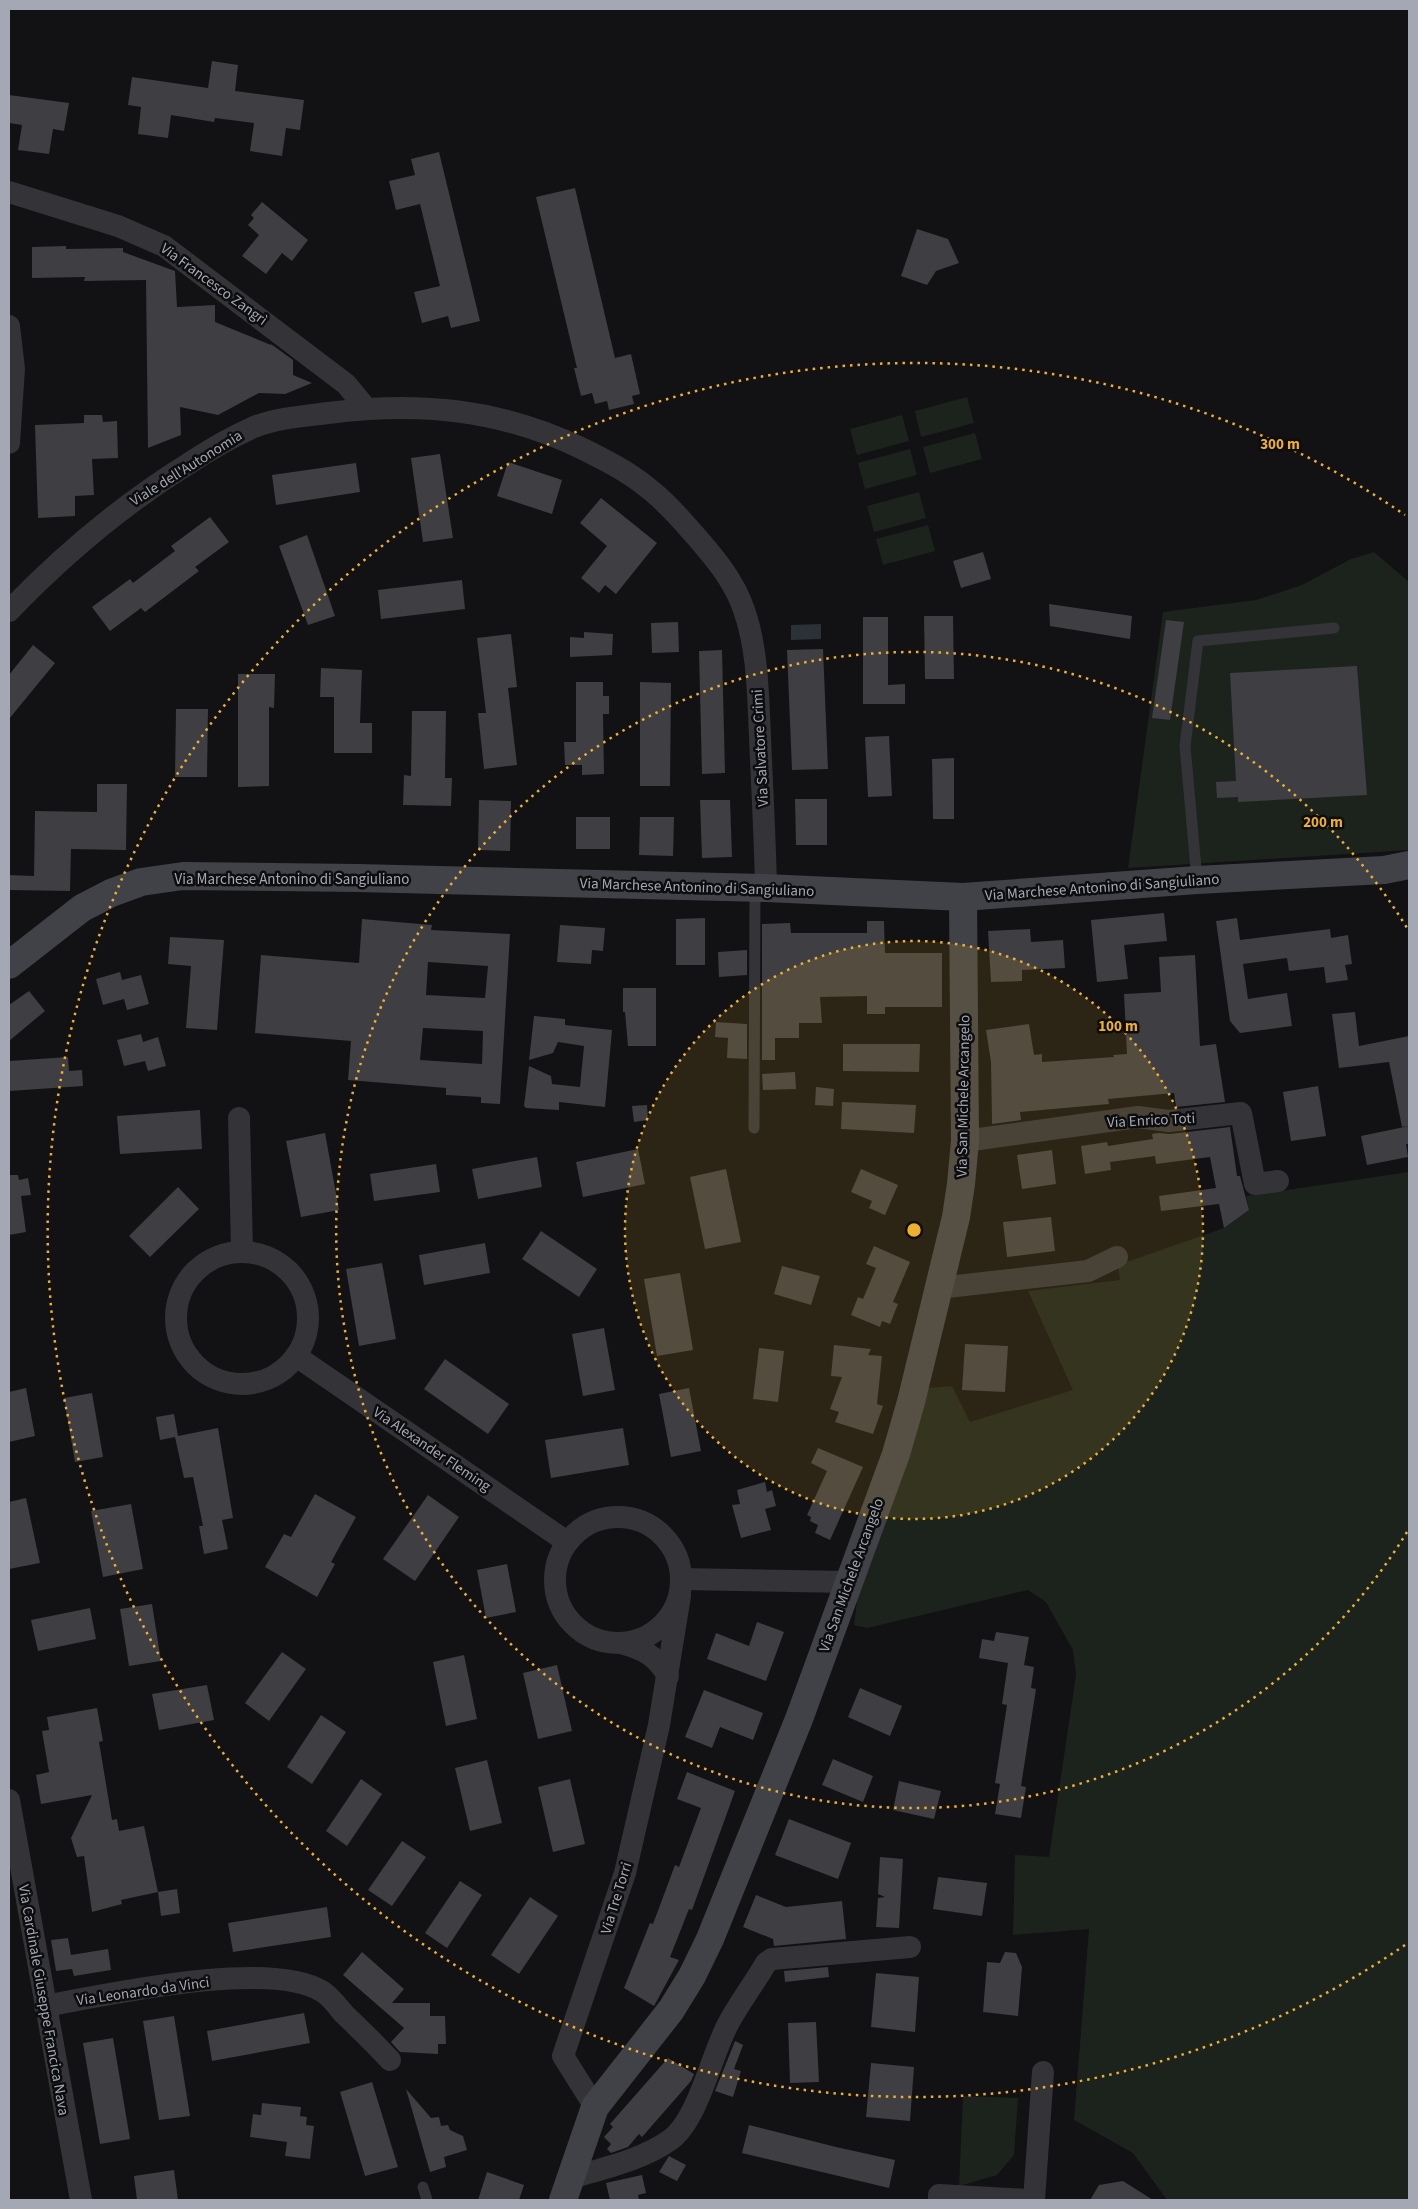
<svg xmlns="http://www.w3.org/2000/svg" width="1418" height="2209" font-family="'Source Sans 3',sans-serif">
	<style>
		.green { fill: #1c231d }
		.water { fill: #2a3238 }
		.building { fill: #3e3e43; fill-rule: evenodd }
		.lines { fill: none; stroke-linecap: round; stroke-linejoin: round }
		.service { stroke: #333338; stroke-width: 11 }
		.minor { stroke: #333338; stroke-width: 22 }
		.secondary { stroke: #414248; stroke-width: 28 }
		.ring { fill: none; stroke: #efb12d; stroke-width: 2.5; stroke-dasharray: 2.5 5 }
		.labels { text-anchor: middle; stroke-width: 5; stroke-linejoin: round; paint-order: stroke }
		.street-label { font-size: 15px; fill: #a3a8b4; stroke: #0d0d0e }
		.centre { fill: #efb12d; stroke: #0d0d0e; stroke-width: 2.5 }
		.ring-label { font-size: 15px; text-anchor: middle; font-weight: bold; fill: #efb12d; stroke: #0d0d0e; stroke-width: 5; stroke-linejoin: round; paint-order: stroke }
	</style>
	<rect width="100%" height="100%" fill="#121113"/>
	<g class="green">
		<path d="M967,397L974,423L921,437L915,411Z"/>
		<path d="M902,415L909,441L857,455L850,429Z"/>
		<path d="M975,433L982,459L930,473L923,447Z"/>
		<path d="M910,449L917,475L865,489L858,463Z"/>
		<path d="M919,492L926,518L874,532L867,506Z"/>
		<path d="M928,525L935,551L883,565L876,539Z"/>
		<path d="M1374,552L1409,582V850L1128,868L1163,612L1256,600L1302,585L1351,559Z"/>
		<path d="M1409,1172V2200H1167L1133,2153L1074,2120L1089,1929L1013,1935L1015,1855L1049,1857L1076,1675L1073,1650L1046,1602L1028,1590L867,1628L854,1625L857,1601L928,1388L952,1386L970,1422L1073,1390L1028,1291L1120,1280L1118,1265L1224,1228L1249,1210L1246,1196Z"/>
		<path d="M963,2096L1018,2098L1014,2155L997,2175L959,2186Z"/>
	</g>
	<path class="water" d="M821,624V639L791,640V625Z"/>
	<g class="building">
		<path d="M212,61L238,65L235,91L304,100L300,130L286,128L282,156L250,151L254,123L215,118L214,122L171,115L168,138L138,134L141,107L128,105L132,77L208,88Z"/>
		<path d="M9,95L69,103L64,131L53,129L49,154L18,150L22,125L9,123Z"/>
		<path d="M439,152L480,321L451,328L448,316L422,323L414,292L440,286L420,204L396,210L389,181L415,175L411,159Z"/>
		<path d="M575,188L615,358L631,354L640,394L632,396L634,404L609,410L607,401L595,404L592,393L581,396L574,368H577L536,197Z"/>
		<path d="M262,202L308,240L292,261L282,253L266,274L242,256L259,235L248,225L254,218L251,215Z"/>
		<path d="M917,229L948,239L959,263L936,271L927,285L901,276Z"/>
		<path d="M66,246V249L123,248V252L175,271L177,307L215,305V322L271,345V344L293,360V375L312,383L285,394L259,393L218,415L180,407L181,435L148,448L146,280L84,281L85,277L32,278V247Z"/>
		<path d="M84,415H102L103,422L117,421L118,458L92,459L94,495L75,496V516L38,518L35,425L84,423Z"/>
		<path d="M440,454L453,538L423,542L411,458Z"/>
		<path d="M508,462L562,480L552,514L497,496Z"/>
		<path d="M356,463L360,492L276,505L272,475Z"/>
		<path d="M601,498L657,543L616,594L605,585L599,593L581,578L607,546L580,523Z"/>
		<path d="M210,517L229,542L195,567L199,571L145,612L141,608L110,631L92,607L130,579L133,583L175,551L171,546Z"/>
		<path d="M307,535L335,616L308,625L279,546Z"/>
		<path d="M983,552L991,579L961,588L953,561Z"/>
		<path d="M462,580L465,609L381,619L378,590Z"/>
		<path d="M1049,604L1132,616L1130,639L1050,626Z"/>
		<path d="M924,616H953L954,679H925Z"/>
		<path d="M863,617H888V685L905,684V704H863Z"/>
		<path d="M1166,620L1184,622L1170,720L1152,718Z"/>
		<path d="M678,622L679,652L652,653L651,623Z"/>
		<path d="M584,632L613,634L612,655L570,657V637L584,638Z"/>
		<path d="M511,634L517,687L508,688L517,765L484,769L478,713H486L477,638Z"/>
		<path d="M33,645L55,663L9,719V675Z"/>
		<path d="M823,649L828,769L792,770L787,650Z"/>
		<path d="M722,650L725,773L702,774L699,651Z"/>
		<path d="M1357,666L1367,795L1238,802V797L1217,798L1216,782L1236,781L1230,673Z"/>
		<path d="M321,668L362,670L360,723H372V753H334V697H320Z"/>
		<path d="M238,674H275L274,708L269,707V786L238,787Z"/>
		<path d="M576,682H603V696H609V714H603L604,774L582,775V765H565L564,742H576Z"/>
		<path d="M640,682L671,683L670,786H640Z"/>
		<path d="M176,709H208L207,777H175Z"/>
		<path d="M412,711H446L445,778H452L451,806L403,805L404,775L411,776Z"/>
		<path d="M889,736L892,796L868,797L865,737Z"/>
		<path d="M954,758V819H933L932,759Z"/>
		<path d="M97,784H127L126,850L71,849L70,891L9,890V875L34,876L35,811L97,812Z"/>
		<path d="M795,799H827V845H796Z"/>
		<path d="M479,800L511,801L510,851L478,850Z"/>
		<path d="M700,800H730L732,857L702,858Z"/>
		<rect x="576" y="817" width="34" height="32"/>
		<path d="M640,817H674L673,856L639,855Z"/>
		<path d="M1164,913L1167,941L1124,945L1128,979L1097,982L1091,920Z"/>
		<path d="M705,918V965H676V919Z"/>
		<path d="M1237,918L1240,940L1330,929L1331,938L1348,935L1352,964L1345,965L1348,980L1326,983L1324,967L1289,971L1287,958L1243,964L1248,999L1287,993L1292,1026L1240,1033L1230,1021L1216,921Z"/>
		<path d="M362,919L432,925L431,930L510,934L500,1104L481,1103V1097L446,1095V1088L348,1080L351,1041L255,1033L261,955L359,963ZM428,962L488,966L485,998L426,995ZM423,1028L483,1031L482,1064L420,1060Z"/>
		<path d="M867,921H884L885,953H942V1007H885V1014H867V996L820,997L822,1023H799V1038H775V1060H762V924L790,923L791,933H867Z"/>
		<path d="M560,925L605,928L603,951L592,950L591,964L557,962Z"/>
		<path d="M1030,929L1031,942L1063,940L1065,968L1022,970V981L991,982L988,931Z"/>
		<path d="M170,937L224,940L217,1030L186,1028L191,966L168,964Z"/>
		<path d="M747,950V975L719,977L718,952Z"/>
		<path d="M1195,955L1200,1046L1216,1044L1225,1102L1176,1107L1174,1093L1108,1099L1109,1104L1020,1112L1021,1120L992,1124L991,1062L986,1030L1029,1024L1034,1055L1042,1054V1062L1114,1057L1113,1055L1127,1054L1124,994L1161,992L1159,957Z"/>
		<path d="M120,972L122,980L141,975L149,1004L127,1010L124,999L103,1005L96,979Z"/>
		<path d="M623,988H656V1046H628L625,1012H623Z"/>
		<path d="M29,991L45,1011L9,1041V1005Z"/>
		<path d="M1355,1012L1359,1046L1409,1036V1126L1402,1127L1389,1062L1339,1068L1332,1014Z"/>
		<path d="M534,1016L565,1019V1025L612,1030L605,1107L559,1102V1110L526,1108L524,1106L529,1066L551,1076L552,1084L580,1087L584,1046L558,1042L553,1053L529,1060Z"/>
		<path d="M716,1022L747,1024V1059L727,1058L728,1038L715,1037Z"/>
		<path d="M141,1034L143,1042L158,1037L166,1066L148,1071L145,1061L124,1066L117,1040Z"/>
		<path d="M843,1044H920L919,1072L843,1071Z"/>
		<path d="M68,1057L69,1071L82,1070L83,1086L9,1091V1061Z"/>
		<path d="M795,1072L796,1089L763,1090L762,1074Z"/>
		<path d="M1318,1086L1326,1136L1291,1141L1283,1092Z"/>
		<path d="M816,1087L834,1089L833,1106L815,1105Z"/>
		<path d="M842,1102L916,1105L914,1133L841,1129Z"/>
		<path d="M647,1105L648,1120L634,1122L632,1106Z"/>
		<path d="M200,1110L202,1149L120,1154L117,1116Z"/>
		<path d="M1409,1126V1144H1406L1408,1157L1367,1165L1361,1136Z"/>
		<path d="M1230,1127L1237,1176H1240L1249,1210L1224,1228L1219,1204L1161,1211L1159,1196L1216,1188L1210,1157L1156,1164L1155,1156L1110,1162L1111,1170L1085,1174L1081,1146L1107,1142L1108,1146L1153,1139L1152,1134L1159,1133L1170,1134Z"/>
		<path d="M325,1133L339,1210L301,1217L286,1141Z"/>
		<path d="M638,1149L645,1184L583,1197L576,1162Z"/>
		<path d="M1052,1150L1056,1184L1022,1189L1017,1155Z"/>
		<path d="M537,1157L542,1187L478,1199L472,1169Z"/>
		<path d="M436,1164L440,1192L374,1201L370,1174Z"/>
		<path d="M726,1169L741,1242L705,1249L690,1177Z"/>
		<path d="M861,1169L898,1185L885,1215L869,1208L872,1201L851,1192Z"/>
		<path d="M9,1175H18L19,1180L28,1178L31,1195L21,1196L26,1232L9,1235Z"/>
		<path d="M178,1187L199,1209L150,1257L129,1236Z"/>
		<path d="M1051,1217L1055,1251L1007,1257L1003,1222Z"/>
		<path d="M541,1231L597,1269L579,1297L522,1259Z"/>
		<path d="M485,1243L490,1273L424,1285L419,1255Z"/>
		<path d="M874,1246L910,1262L893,1302L898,1304L890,1324L882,1321L880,1327L851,1315L858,1297L863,1299L876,1268L866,1264Z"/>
		<path d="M382,1263L396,1339L359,1346L346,1269Z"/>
		<path d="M782,1266L820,1276L811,1305L774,1294Z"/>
		<path d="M680,1273L693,1350L657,1356L644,1279Z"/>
		<path d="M604,1328L615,1390L583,1396L572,1334Z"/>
		<path d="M965,1344L1008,1346L1005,1392L962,1390Z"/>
		<path d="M834,1345L871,1349L868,1355L882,1356L877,1404L883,1406L873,1434L835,1422L839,1412L830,1409L842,1377L831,1376Z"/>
		<path d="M759,1348L784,1351L778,1402L753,1399Z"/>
		<path d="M445,1359L509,1404L488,1434L424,1389Z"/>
		<path d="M26,1388L35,1436L9,1442V1392Z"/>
		<path d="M689,1388L701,1451L671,1457L659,1394Z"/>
		<path d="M92,1393L103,1457L75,1462L64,1398Z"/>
		<path d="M174,1414L178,1436L218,1428L233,1518L222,1520L228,1549L204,1554L199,1526H203L193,1477L184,1478L175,1437L160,1440L156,1417Z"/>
		<path d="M623,1428L629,1465L551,1478L545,1440Z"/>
		<path d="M818,1448L863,1467L830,1540L815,1533L818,1525L810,1521L811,1517L807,1515L827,1471L811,1463Z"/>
		<path d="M765,1482L767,1492L772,1490L776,1506L765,1509L771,1530L741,1538L732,1505L740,1504L737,1490Z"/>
		<path d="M315,1494L356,1517L331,1562L335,1564L317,1597L265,1567L284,1534L291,1537Z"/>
		<path d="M428,1495L459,1517L415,1581L383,1559Z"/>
		<path d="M26,1498L40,1563L9,1569V1502Z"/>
		<path d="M131,1504L143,1569L103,1577L91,1511Z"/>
		<path d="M507,1564L516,1612L486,1618L477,1570Z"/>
		<path d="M152,1604L161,1661L129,1666L120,1609Z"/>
		<path d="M90,1608L96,1639L38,1651L31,1620Z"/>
		<path d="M757,1622L784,1632L766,1681L707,1659L716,1633L749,1646Z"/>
		<path d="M996,1632L1029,1637L1024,1665L1034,1667L1031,1688L1036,1689L1021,1786L1026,1787L1021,1818L995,1814L1000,1784L995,1783L1007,1705L1002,1704L1008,1663L979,1658L982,1639L994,1641Z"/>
		<path d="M282,1652L306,1669L269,1721L245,1703Z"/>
		<path d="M464,1655L477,1719L446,1726L433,1662Z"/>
		<path d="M557,1665L572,1731L538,1739L523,1673Z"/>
		<path d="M207,1685L214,1720L159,1730L152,1694Z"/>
		<path d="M860,1688L902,1706L890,1736L848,1717Z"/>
		<path d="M704,1690L763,1713L753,1740L720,1727L712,1748L685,1737Z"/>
		<path d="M97,1708L103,1741L99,1742L112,1820L117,1819L119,1831L144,1826L158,1892L121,1900L122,1904L92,1912L84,1856L77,1857L71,1838L92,1795L41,1804L36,1775L49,1772L42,1731L49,1730L47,1717Z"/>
		<path d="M321,1715L346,1732L312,1784L287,1767Z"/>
		<path d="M833,1759L873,1776L863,1802L822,1785Z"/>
		<path d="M487,1760L502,1823L470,1831L455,1768Z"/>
		<path d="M687,1772L735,1791L692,1910L689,1909L670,1957L679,1960L654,2006L624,1988L650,1923L653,1924L675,1865L679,1867L701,1808L677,1799Z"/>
		<path d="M361,1779L382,1794L347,1846L326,1831Z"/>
		<path d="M570,1779L585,1844L553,1852L538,1787Z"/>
		<path d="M899,1781L941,1791L934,1819L893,1810Z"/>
		<path d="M789,1819L851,1843L838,1879L775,1855Z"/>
		<path d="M402,1841L426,1857L392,1906L368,1890Z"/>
		<path d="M880,1857L903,1859L899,1928L876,1927L878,1898L885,1897L878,1894Z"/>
		<path d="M938,1877L987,1883L982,1916L933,1909Z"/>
		<path d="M460,1881L482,1895L447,1948L425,1933Z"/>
		<path d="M177,1889L180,1913L161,1916L158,1892Z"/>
		<path d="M756,1895L786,1907L842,1901L846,1939L774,1946L773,1939L743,1927Z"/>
		<path d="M530,1897L558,1916L519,1974L491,1955Z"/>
		<path d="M327,1907L331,1937L233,1952L228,1923Z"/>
		<path d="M68,1938L71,1955L108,1949L111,1970L74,1976L72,1969L56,1971L51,1940Z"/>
		<path d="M362,1952L404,1989L392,2003H430V2016H445L446,2044H438V2054L400,2052L391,2042L404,2028L343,1975Z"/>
		<path d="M1005,1952L1016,1953L1022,1967L1018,2016L983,2012L987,1962L1000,1963Z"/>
		<path d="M828,1967L829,1977L785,1982L784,1971Z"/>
		<path d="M876,1973L919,1977L915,2032L871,2027Z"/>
		<path d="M304,2013L310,2043L212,2061L207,2031Z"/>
		<path d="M174,2016L190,2116L159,2120L143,2021Z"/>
		<path d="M816,2022L819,2082L790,2083L788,2023Z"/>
		<path d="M113,2038L130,2139L100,2144L83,2043Z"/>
		<path d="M735,2041L743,2045L734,2069L741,2071L733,2097L715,2091Z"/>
		<path d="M668,2058L694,2074L691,2081L642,2137L639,2134L628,2147L611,2153L607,2149L611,2144L604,2137L613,2127L610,2124Z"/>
		<path d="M871,2063L914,2067L910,2121L866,2117Z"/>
		<path d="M372,2082L398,2167L365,2176L340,2092Z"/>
		<path d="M406,2089L431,2118L439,2117L441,2126L448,2125L450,2130L463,2136L467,2150L444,2157L446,2167L430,2172Z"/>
		<path d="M262,2103L301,2107L300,2116L307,2117L306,2125L314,2126L310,2159L285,2156L287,2142L250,2137L253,2114L261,2115Z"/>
		<path d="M749,2125L836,2147L895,2160L889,2188L742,2153Z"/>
		<path d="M669,2156L686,2165L677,2181L659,2172Z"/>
		<path d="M174,2170L178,2200H137L134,2176Z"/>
		<path d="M487,2172L524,2185L519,2200H478Z"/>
		<path d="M642,2175L646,2193L638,2195L639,2200H610L606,2183Z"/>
		<path d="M1123,2181L1153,2200H1090L1099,2185Z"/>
	</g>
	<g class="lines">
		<g class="service">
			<path d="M1197,880L1185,746L1198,641L1334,628"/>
			<path d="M754,1128L755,888"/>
			<path d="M423,2187L427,2200"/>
		</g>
		<g class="minor">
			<path d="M9,192L118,226L164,246L346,384L366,408"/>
			<path d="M9,326L14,369L9,443"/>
			<path d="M9,611C63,555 122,505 188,464C209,450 231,437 254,427C277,418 304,416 328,413C419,401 500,409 583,449C605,460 629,472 648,488C665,501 679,517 693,533C713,556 734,580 744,610C758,650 758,695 760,737C762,787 765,837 766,888"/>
			<path d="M239,1118L242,1251"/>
			<path d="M965,1141L1138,1117L1169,1121L1241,1113L1255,1184L1278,1181"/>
			<circle cx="242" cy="1318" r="66"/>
			<path d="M939,1288L1088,1271L1117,1257"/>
			<path d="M296,1356L567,1542"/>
			<circle cx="618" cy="1580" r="63"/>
			<path d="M682,1579L848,1582"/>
			<path d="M621,1643C644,1649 656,1656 668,1676"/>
			<path d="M9,1800L81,2200"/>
			<path d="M45,2006C106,1995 272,1958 323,1992C331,1997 338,2007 344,2014C360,2029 375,2044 390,2060"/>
			<path d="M595,2107L563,2056L625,1873L659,1725L680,1596"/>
			<path d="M571,2178C604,2168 642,2160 670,2140C698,2120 711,2056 728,2024C739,2003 754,1984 766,1963L772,1959L910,1947"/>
			<path d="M939,2200V2195L1027,2200"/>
			<path d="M1034,2200L1043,2072"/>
		</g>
		<g class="secondary">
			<path d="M9,965L82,908L111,893L141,882L183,876L358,878L766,888L963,897L1197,880L1384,870L1409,865"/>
			<path d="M563,2200L595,2107L671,2010L692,1976L710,1939L799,1719L896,1454L911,1402L956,1217L961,1184L965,1141L963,897"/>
		</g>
	</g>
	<circle cx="914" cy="1230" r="289" fill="#efb12d" fill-opacity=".12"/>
	<g class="ring">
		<circle cx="914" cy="1230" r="289"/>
		<path d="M1407 1532A578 578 0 1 1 1407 928"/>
		<path d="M1405 1945A867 867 0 1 1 1405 515"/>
	</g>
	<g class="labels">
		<g class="street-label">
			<text transform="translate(214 284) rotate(36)" y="5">Via Francesco Zangrì</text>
			<text transform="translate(186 468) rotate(-32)" y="5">Viale dell'Autonomia</text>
			<text transform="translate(760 748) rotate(-93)" y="5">Via Salvatore Crimi</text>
			<text x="292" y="884">Via Marchese Antonino di Sangiuliano</text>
			<text transform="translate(697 887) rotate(2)" y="5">Via Marchese Antonino di Sangiuliano</text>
			<text transform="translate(1102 887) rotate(-4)" y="5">Via Marchese Antonino di Sangiuliano</text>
			<text transform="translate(963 1096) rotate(-89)" y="5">Via San Michele Arcangelo</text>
			<text transform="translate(1151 1120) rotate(-3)" y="5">Via Enrico Toti</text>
			<text transform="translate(432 1449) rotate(34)" y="5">Via Alexander Fleming</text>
			<text transform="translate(851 1575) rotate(-70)" y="5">Via San Michele Arcangelo</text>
			<text transform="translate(616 1898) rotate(-73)" y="5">Via Tre Torri</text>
			<text transform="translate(143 1991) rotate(-8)" y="5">Via Leonardo da Vinci</text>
			<text transform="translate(44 2000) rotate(80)" y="5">Via Cardinale Giuseppe Francica Nava</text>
		</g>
	</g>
	<circle cx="914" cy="1230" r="8" class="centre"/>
	<g class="ring-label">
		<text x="1280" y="449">300 m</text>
		<text x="1323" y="827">200 m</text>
		<text x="1118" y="1031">100 m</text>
	</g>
	<rect width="1418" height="2209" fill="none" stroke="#a3a8b4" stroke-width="20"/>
</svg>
